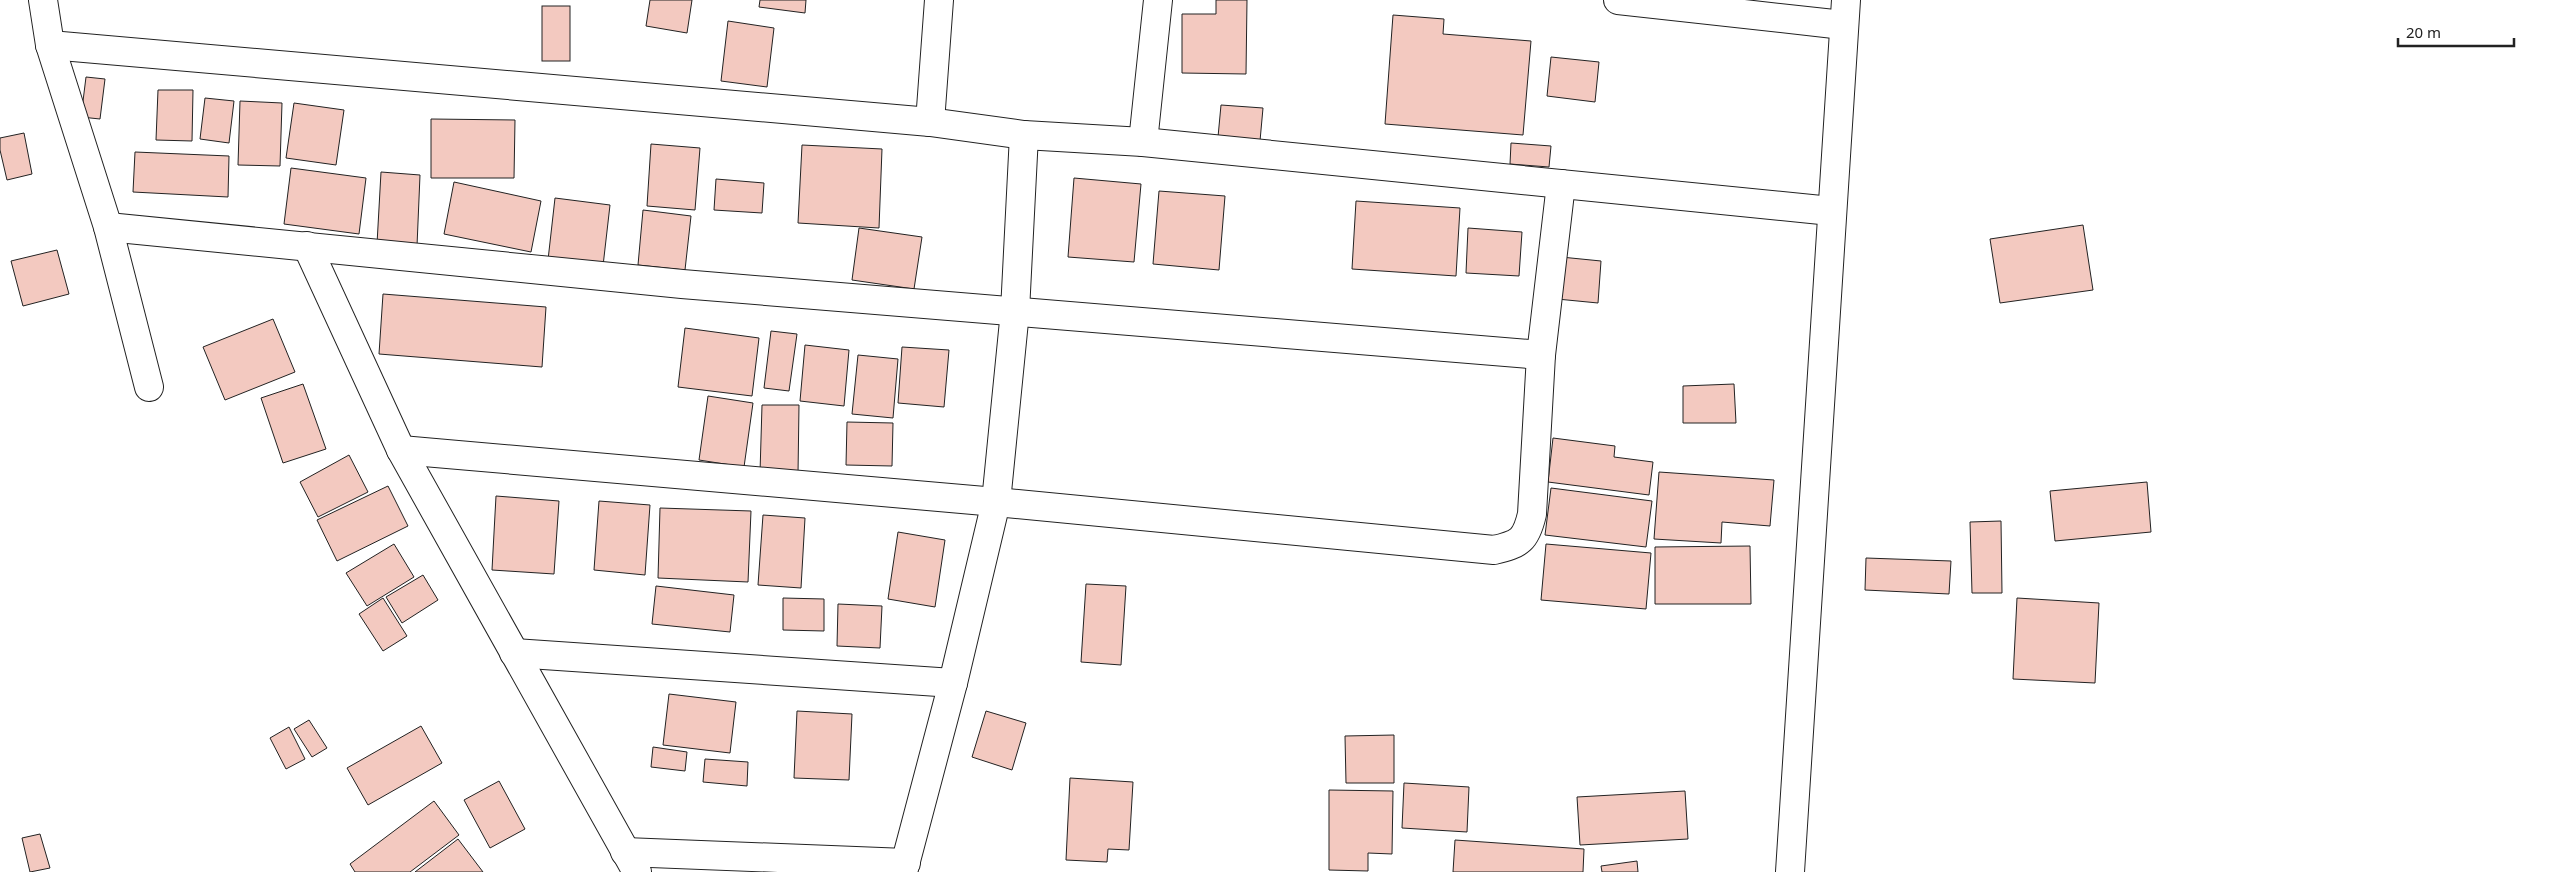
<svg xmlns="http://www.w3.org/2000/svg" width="2573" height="872" font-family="'Noto Sans',sans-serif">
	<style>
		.building { fill: #f3c9c0; stroke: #222 }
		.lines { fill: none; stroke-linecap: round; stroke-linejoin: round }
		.street-casing { stroke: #222; stroke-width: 30 }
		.street { stroke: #fff; stroke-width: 28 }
	</style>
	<rect width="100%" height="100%" fill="#fff"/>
	<g class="building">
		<path d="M650,0H692L687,33L646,26Z"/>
		<path d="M760,0H806L805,13L759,7Z"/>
		<path d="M1216,0H1247L1246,74L1182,73V14H1216Z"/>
		<rect x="542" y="6" width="28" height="55"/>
		<path d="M1393,15L1444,19L1443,34L1531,41L1523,135L1385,124Z"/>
		<path d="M728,21L774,28L767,87L721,81Z"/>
		<path d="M1551,57L1599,62L1595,102L1547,96Z"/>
		<path d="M86,77L105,79L100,119L81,117Z"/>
		<path d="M158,90H193L192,141L156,140Z"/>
		<path d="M205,98L234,101L229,143L200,139Z"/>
		<path d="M240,101L282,103L280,166L238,165Z"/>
		<path d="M294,103L344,110L336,165L286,158Z"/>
		<path d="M1221,105L1263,108L1260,141L1218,137Z"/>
		<path d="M431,119L515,120L514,178H431Z"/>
		<path d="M24,133L32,174L7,180L0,150V138Z"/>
		<path d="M1511,143L1551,146L1549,167L1510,164Z"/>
		<path d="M651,144L700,148L695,210L647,206Z"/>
		<path d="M802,145L882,149L879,228L798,223Z"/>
		<path d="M135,152L229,156L228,197L133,192Z"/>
		<path d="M291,168L366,178L359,234L284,224Z"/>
		<path d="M381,172L420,175L417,246L377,244Z"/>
		<path d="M1074,178L1141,184L1134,262L1068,257Z"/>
		<path d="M716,179L764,183L762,213L714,210Z"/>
		<path d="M454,182L541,201L531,252L444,234Z"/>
		<path d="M1159,191L1225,196L1219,270L1153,264Z"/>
		<path d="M555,198L610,205L603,266L548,260Z"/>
		<path d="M1356,201L1460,208L1456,276L1352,269Z"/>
		<path d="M643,210L691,216L685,270L638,265Z"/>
		<path d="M2083,225L2093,290L2000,303L1990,239Z"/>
		<path d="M859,228L922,237L914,289L852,280Z"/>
		<path d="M1468,228L1522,232L1519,276L1466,273Z"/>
		<path d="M57,250L69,294L23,306L11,261Z"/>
		<path d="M1561,257L1601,261L1598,303L1557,299Z"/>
		<path d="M383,294L546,307L542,367L379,354Z"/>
		<path d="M273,319L295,372L225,400L203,347Z"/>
		<path d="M685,328L759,338L752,396L678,387Z"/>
		<path d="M771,331L797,334L789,391L764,388Z"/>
		<path d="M805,345L849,350L844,406L800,401Z"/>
		<path d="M902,347L949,350L944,407L898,403Z"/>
		<path d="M858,355L898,359L893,418L852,414Z"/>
		<path d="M303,384L326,449L283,463L261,398Z"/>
		<path d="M1734,384L1736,423H1683V386Z"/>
		<path d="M708,396L753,403L744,467L699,460Z"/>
		<path d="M762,405H799L798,474L760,473Z"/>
		<path d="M847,422L893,423L892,466L846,465Z"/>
		<path d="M1553,438L1615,446L1614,457L1653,462L1649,495L1548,482Z"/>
		<path d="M349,455L368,492L318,517L300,482Z"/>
		<path d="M1659,472L1774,480L1770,526L1722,522L1721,543L1654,539Z"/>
		<path d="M2147,482L2151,532L2055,541L2050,491Z"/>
		<path d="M388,486L408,526L337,561L317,520Z"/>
		<path d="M1551,488L1652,501L1646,547L1545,535Z"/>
		<path d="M496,496L559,501L554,574L492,570Z"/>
		<path d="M599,501L650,505L645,575L594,570Z"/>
		<path d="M660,508L751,511L748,582L658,578Z"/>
		<path d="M763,515L805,518L801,588L758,585Z"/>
		<path d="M2001,521L2002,593H1972L1970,522Z"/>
		<path d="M898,532L945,540L935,607L888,599Z"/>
		<path d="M394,544L414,577L367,606L346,573Z"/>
		<path d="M1546,544L1651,553L1646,609L1541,600Z"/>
		<path d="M1750,546L1751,604H1655V547Z"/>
		<path d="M1866,558L1951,561L1949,594L1865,590Z"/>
		<path d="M423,575L438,600L402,623L386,597Z"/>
		<path d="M1086,584L1126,586L1121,665L1081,662Z"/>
		<path d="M656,586L734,595L730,632L652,624Z"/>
		<path d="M383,598L407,636L383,651L359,614Z"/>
		<path d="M783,598L824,599V631L783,630Z"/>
		<path d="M2017,598L2099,603L2095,683L2013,679Z"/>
		<path d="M838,604L882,606L880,648L837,646Z"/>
		<path d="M669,694L736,702L730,753L663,745Z"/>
		<path d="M797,711L852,714L849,780L794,778Z"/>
		<path d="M986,711L1026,723L1012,770L972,757Z"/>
		<path d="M309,720L327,748L312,757L294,729Z"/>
		<path d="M421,726L442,763L368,805L347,768Z"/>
		<path d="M289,727L305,759L286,769L270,738Z"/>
		<path d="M1394,735V783H1346L1345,736Z"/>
		<path d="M653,747L687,752L685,771L651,767Z"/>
		<path d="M705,759L748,762L747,786L703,782Z"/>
		<path d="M1070,778L1133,782L1129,850L1108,849L1107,862L1066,860Z"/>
		<path d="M499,781L525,829L490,848L464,800Z"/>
		<path d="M1404,783L1469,787L1467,832L1402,828Z"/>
		<path d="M1329,790L1393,791L1392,854L1368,853V871L1329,870Z"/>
		<path d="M1685,791L1688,839L1580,845L1577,797Z"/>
		<path d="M434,801L459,835L410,872H355L350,864Z"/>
		<path d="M40,834L50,868L30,872L22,838Z"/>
		<path d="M458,839L483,872H415Z"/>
		<path d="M1455,840L1584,849L1583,872H1453Z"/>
		<path d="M1637,861L1638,872H1602L1601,866Z"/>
	</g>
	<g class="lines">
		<defs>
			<g id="street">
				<path d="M43,0L50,45L108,227L149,387"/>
				<path d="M1618,0L1843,25"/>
				<path d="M50,45L930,122L1024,135L1143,142L1831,211"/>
				<path d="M930,122L939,0"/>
				<path d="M1143,142L1158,0"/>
				<path d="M108,227L682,284L1541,355"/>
				<path d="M307,246L401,450L637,872"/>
				<path d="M401,450L996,502L1494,550C1520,544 1526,540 1532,514L1541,355L1561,184"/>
				<path d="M514,653L953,683"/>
				<path d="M625,852L906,863"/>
				<path d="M903,872L953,683L996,502L1015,311L1024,135"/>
				<path d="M1790,872L1846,0"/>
			</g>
		</defs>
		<use href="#street" class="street-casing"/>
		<use href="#street" class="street"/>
	</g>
	<path d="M2398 38v8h116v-8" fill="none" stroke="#222222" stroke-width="2.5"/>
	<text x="2406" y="38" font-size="15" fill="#222222" stroke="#ffffff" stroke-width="4" paint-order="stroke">20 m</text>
</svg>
